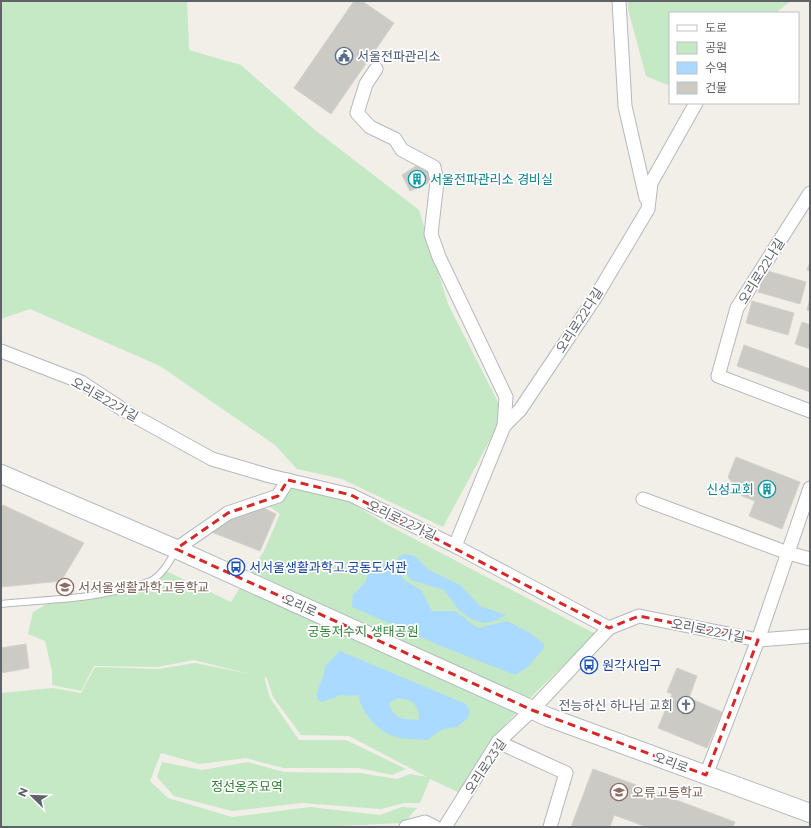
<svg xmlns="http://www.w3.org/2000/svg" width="811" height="828" font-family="Montserrat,'Noto Sans KR',sans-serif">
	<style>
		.green { fill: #c5e8c5 }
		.water { fill: #aadaff; fill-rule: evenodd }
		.building { fill: #cccac5; stroke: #d6d1c6 }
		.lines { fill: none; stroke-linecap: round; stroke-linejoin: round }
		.service-casing { stroke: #b5b8bc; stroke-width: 8 }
		.minor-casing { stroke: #b5b8bc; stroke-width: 15 }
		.secondary-casing { stroke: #b6babf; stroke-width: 20 }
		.service { stroke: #fff; stroke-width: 6 }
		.minor { stroke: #fff; stroke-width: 13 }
		.secondary { stroke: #fff; stroke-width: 18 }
		.marked { fill: none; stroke: #d62828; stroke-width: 3; stroke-dasharray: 8 5; stroke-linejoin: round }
		.labels { text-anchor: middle; stroke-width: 3.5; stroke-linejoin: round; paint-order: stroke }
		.service-label { font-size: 13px; fill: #4e5e75; stroke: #fff; text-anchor: start }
		.culture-label { font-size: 13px; fill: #0d838f; stroke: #fff; text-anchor: start }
		.street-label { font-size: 13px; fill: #5f6368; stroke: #fff }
		.transit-label { font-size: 13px; fill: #164399; stroke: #fff; text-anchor: start }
		.education-label { font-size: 13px; fill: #785e54; stroke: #fff; text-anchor: start }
		.park-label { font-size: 13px; fill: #348238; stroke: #fff }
		.worship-label { font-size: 13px; fill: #5b616d; stroke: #fff; text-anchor: end }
	</style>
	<rect width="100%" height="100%" fill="#f1efe8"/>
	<g class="green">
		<path d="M1,1H187L189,50L241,65L315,130L419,210L448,304L504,414L443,527L342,479L297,469L275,445L160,366L30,309L1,319Z"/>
		<path d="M628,1H791L775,13H670V86L646,76L628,9Z"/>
		<path d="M291,483L341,497L386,524L582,627L596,634L537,691L489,742L462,794L430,779L420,803H404L381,809L302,803L232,811L174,796L157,777L162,762L202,770L248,762L284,772L360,773L397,779L410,774L427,777L349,736L301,735L273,697L267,678L264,677L270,698L299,740H346L406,769L392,775L359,768H283L246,758L200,764L161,753L150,781L168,798L232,817L310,807L380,815L402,807L417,808L404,823L313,827H1V693L53,688L81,693L95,667L158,669L195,663L250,674L194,660L157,667L94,666L81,691L52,685V671L45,641L28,634L33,612L55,599L107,597L152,584L166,571L231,602L264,551L280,514L266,504Z"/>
	</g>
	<g class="water">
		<path d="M405,554L415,556L429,570L460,585L480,606L506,615L495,621L484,623L471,619L459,610L444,590L411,580L398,564V557Z"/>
		<path d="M392,561L404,580L421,590L432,611H455L478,628L507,621L530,633L544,644V648L528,667L515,675L441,646L352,607L353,595L366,581L369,571L387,562Z"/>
		<path d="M340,651L466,704L470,712L467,719L457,727L443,729L427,740C417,739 406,740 396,737C380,733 359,711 359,695L351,696L341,695L322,702L317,699C316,686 325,680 325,666ZM398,698C413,700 419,704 419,720C404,719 393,720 389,703Z"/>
	</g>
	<g class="building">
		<path d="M354,1H362L394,23L331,114L294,88Z"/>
		<path d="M422,165L433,173L428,183L410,191L402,175L416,166Z"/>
		<path d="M810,262V271L807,270Z"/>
		<path d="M764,270L806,282L800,304L758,292Z"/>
		<path d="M810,299V311L807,310Z"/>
		<path d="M752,301L794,313L788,335L746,323Z"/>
		<path d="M802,322L810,325V349L795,344Z"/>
		<path d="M744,345L810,369V392L737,366Z"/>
		<path d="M736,457L800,482L782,529L749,516L755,501L742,496L728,477Z"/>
		<path d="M3,505L84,543L61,581L1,587V508Z"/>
		<path d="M259,506L276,514L260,551L209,531L229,517Z"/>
		<path d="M26,644L29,668L1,673V648Z"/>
		<path d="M677,668L697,676L689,698L722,712L707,748L658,728L672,694L667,692Z"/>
		<path d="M593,769L735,822L733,827H647L614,815L610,827H571Z"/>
	</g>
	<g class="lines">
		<defs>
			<path id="service" d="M1,604C45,599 91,600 134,586C139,585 146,583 151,581C163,574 169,562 176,550"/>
			<g id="minor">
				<path d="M619,1L625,106L646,198"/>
				<path d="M376,69L366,84L357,113L370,127L395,139L402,150L434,167L437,182L431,234L439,257L506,397L504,426"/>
				<path d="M810,193L737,308L718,376L810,411"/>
				<path d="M1,351L81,382L125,411L212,459L270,476L351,495L455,546L609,628L639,616L758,640L810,636"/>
				<path d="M643,499L788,553L810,559"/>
				<path d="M455,546L504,426L520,410L595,298L648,209L651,183L696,103"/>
				<path d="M176,549L228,513L278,496L288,480"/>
				<path d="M498,742L566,773L550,827"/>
				<path d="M706,775L758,640L810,488"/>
				<path d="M406,827L425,822L435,827"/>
				<path d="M445,827L498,742L532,710L609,628"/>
			</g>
			<path id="secondary" d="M1,474L176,549L548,717L810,813"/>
		</defs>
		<use href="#service" class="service-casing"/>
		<use href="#minor" class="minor-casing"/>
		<use href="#secondary" class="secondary-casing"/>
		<use href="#service" class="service"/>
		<use href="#minor" class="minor"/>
		<use href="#secondary" class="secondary"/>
	</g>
	<path class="marked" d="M288,480L351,495L609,628L639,616L758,640L706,775L532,710L176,549L228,513L278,496Z"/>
	<defs>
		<symbol id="civic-ring" viewBox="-11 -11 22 22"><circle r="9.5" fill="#fff" stroke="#5c6f8a" stroke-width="1.5"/><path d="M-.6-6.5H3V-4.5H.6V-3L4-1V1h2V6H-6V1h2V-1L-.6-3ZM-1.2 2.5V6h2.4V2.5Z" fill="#5c6f8a"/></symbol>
		<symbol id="building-ring" viewBox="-11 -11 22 22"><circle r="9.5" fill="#fff" stroke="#0f9aa8" stroke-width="1.5"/><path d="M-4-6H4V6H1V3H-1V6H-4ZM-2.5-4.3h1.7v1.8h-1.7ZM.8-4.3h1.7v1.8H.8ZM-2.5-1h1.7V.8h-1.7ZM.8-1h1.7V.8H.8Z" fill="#0f9aa8"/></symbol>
		<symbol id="bus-ring" viewBox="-11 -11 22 22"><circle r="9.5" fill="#fff" stroke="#1a4fb4" stroke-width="1.5"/><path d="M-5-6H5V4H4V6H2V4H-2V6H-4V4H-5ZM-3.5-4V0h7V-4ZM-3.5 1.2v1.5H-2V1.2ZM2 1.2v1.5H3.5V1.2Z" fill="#1a4fb4"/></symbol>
		<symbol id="school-ring" viewBox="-11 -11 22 22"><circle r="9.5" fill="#fff" stroke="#8d6e63" stroke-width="1.5"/><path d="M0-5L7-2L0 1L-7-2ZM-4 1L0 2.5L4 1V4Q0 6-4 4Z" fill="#8d6e63"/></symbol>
		<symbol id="church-ring" viewBox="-11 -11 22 22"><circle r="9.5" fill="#fff" stroke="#6b7280" stroke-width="1.5"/><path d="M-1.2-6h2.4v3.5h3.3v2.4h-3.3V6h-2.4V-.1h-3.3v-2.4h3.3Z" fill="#6b7280"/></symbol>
	</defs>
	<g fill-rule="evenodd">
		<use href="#civic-ring" x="334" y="46" width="20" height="20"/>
		<use href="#building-ring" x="407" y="169" width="20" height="20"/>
		<use href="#building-ring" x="757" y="479" width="20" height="20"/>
		<use href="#bus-ring" x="226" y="557" width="20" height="20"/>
		<use href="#school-ring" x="55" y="577" width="20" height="20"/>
		<use href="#bus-ring" x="579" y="655" width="20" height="20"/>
		<use href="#church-ring" x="676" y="695" width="20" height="20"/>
		<use href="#school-ring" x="609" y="782" width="20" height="20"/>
	</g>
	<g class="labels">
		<g class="service-label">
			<text x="357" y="61">서울전파관리소</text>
		</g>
		<g class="culture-label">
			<text x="430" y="184">서울전파관리소 경비실</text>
			<text x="754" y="494" text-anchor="end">신성교회</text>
		</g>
		<g class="street-label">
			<text transform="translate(761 271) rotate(-58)" y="5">오리로22나길</text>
			<text transform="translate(579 320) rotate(-57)" y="5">오리로22다길</text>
			<text transform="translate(105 399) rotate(30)" y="5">오리로22가길</text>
			<text transform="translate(402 520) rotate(26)" y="5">오리로22가길</text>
			<text transform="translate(300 605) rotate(24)" y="5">오리로</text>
			<text transform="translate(708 630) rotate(11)" y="5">오리로22가길</text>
			<text transform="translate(671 762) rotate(20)" y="5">오리로</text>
			<text transform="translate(485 766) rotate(-56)" y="5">오리로23길</text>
		</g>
		<g class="transit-label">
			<text x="249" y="572">서서울생활과학고.궁동도서관</text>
			<text x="602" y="670">원각사입구</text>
		</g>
		<g class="education-label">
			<text x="78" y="592">서서울생활과학고등학교</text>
			<text x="632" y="797">오류고등학교</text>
		</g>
		<g class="park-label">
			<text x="363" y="636">궁동저수지 생태공원</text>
			<text x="247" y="791">정선옹주묘역</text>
		</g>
		<g class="worship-label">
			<text x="673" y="710">전능하신 하나님 교회</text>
		</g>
	</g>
	<rect width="811" height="828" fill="none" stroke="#5f6368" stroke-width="4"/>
	<rect x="669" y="12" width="130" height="92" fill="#ffffff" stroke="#bfc1c3"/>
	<rect x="677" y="25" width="20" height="6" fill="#ffffff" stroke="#bfc1c3"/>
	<text x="705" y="32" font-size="12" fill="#5f6368">도로</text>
	<rect x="677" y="42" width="20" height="12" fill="#c5e8c5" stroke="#bfc1c3"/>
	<text x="705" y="52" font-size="12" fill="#5f6368">공원</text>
	<rect x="677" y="62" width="20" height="12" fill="#aadaff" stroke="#bfc1c3"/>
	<text x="705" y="72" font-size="12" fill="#5f6368">수역</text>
	<rect x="677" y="82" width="20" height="12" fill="#cccac5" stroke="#bfc1c3"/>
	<text x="705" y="92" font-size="12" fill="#5f6368">건물</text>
	<g transform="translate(32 796) rotate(293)" stroke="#ffffff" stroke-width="3" paint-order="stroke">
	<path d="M0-3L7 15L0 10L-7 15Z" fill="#5f6368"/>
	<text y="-6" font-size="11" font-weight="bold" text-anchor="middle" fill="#5f6368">N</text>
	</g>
</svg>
